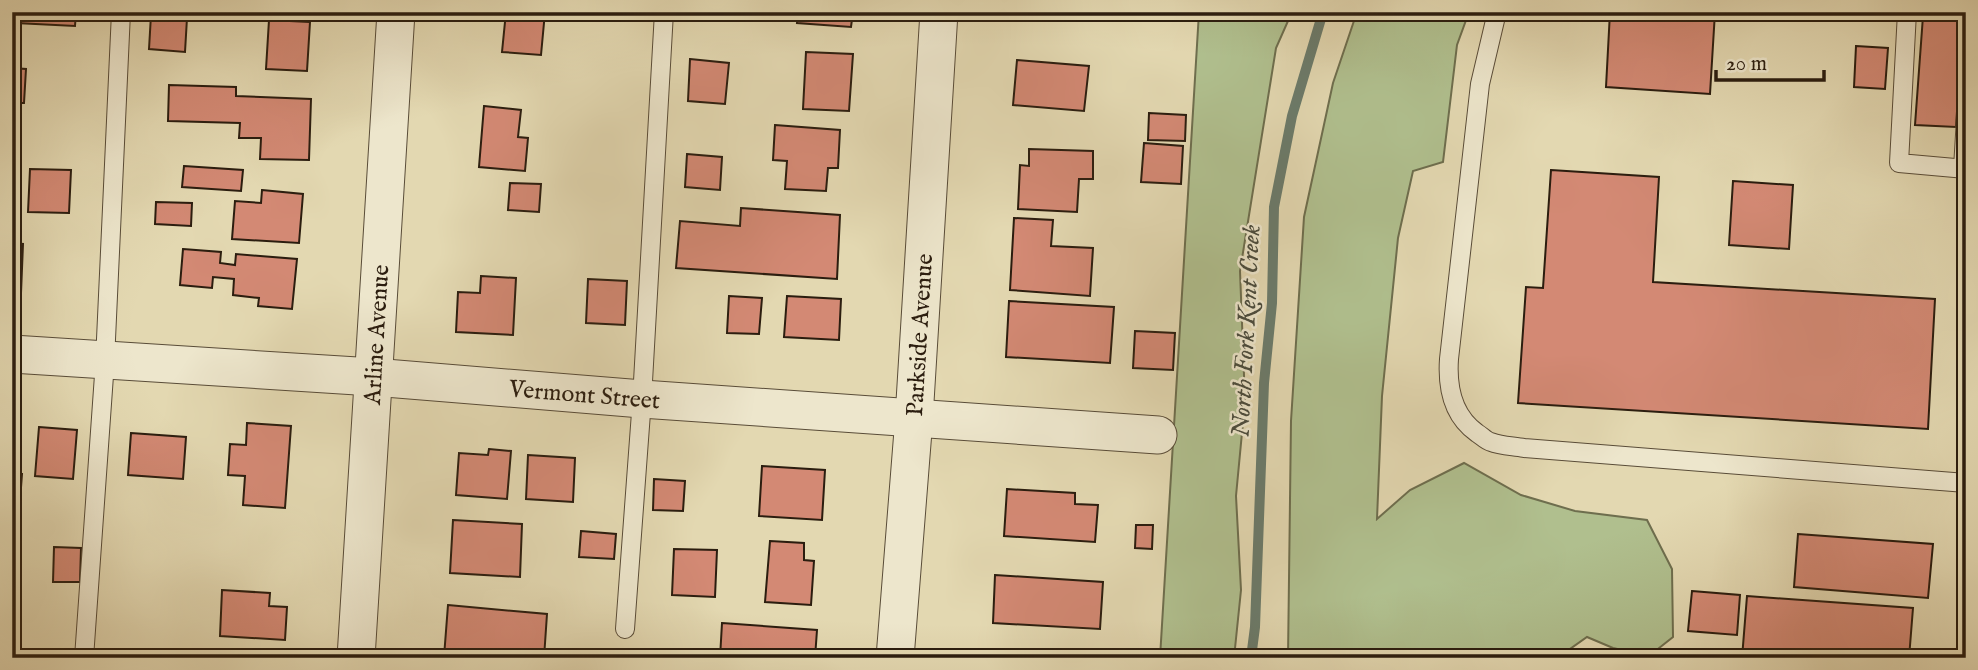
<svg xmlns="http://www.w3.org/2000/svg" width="1978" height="670" font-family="'IM FELL English',serif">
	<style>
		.green { fill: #b0bf8e; stroke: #6e6e4e; stroke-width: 2 }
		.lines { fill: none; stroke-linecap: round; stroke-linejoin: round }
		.stream { stroke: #6b7b6b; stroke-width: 10 }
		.building { fill: #d38974; stroke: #2b1d0f; stroke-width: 2 }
		.service-casing { stroke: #594c38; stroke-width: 20 }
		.minor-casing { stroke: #594c38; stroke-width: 39 }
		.service { stroke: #ede6cc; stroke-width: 18 }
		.minor { stroke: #ede6cc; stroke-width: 37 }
		.labels { text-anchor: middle; stroke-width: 5; stroke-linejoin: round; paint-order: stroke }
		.street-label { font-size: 24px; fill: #2b1d0f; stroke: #ede6cc }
		.water-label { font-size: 26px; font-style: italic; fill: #4b4c3d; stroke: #ede6cc }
	</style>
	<rect width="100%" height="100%" fill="#e3d8b1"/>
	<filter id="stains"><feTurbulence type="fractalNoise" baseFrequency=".00286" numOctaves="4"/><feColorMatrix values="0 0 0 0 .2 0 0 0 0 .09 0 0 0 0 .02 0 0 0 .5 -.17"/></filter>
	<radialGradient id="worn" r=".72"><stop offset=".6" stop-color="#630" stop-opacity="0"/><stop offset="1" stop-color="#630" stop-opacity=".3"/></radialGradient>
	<g class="green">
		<path d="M1199,12H1292L1276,48L1240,271L1245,401L1236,496L1241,590L1234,658H1160Z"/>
		<path d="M1357,12H1469L1457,45L1443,162L1413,171L1398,238L1382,396L1377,519L1410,490L1464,463L1521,495L1575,511L1647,520L1672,569L1673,637L1649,656L1613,648L1587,637L1563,654L1561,658H1288L1291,421L1304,217L1333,83Z"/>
	</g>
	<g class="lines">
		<path class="stream" d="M1251,658L1255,627L1264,383L1272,303L1274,207L1292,116L1323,12"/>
	</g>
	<g class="building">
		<path d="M17,12H76L75,26L16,23Z"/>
		<path d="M506,12H545L541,55L502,52Z"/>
		<path d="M798,12H853L851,27L797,23Z"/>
		<path d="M1610,12H1715L1710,94L1606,87Z"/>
		<path d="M151,15L187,18L185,52L149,49Z"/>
		<path d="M1923,16L1963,19L1956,127L1915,125Z"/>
		<path d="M269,20L310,22L307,71L266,69Z"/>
		<path d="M1856,46L1888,48L1885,89L1854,87Z"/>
		<path d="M806,52L853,54L849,111L803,109Z"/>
		<path d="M690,59L729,63L725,104L688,101Z"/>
		<path d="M1017,60L1089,66L1084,111L1013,105Z"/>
		<path d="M12,68L26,69L24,103H12Z"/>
		<path d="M169,85L236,87V96L311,99L309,160L260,159L261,138H239L240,123L168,121Z"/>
		<path d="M484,106L521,110L518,137L528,138L525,171L479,167Z"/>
		<path d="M1149,113L1186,115L1185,141L1148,140Z"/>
		<path d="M775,125L840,130L838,168H828L826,191L785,189L787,161L773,160Z"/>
		<path d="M1144,143L1183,146L1181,184L1141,182Z"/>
		<path d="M1029,149L1093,151V179H1079L1077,212L1018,209L1020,165L1029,166Z"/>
		<path d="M687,154L722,157L720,190L685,187Z"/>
		<path d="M184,166L243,170L241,191L182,187Z"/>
		<path d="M30,169L71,170L69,213L28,212Z"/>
		<path d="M1551,170L1659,177L1653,282L1935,299L1928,429L1518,403L1526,287L1543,288Z"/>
		<path d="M1733,181L1793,185L1789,249L1729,245Z"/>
		<path d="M510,183L541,184L539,212L508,210Z"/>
		<path d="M262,190L303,194L299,243L232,239L235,201L261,203Z"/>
		<path d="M156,202L192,203L191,226L155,224Z"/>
		<path d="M741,208L840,215L837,279L676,268L680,221L740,226Z"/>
		<path d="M1014,218L1053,220L1051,246L1093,248L1090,296L1010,290Z"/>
		<path d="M12,243L23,244L21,293H12Z"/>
		<path d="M183,249L221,252L220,263L235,265L236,254L297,259L292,309L258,306L259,298L233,295L234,279L213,277L212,288L180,285Z"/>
		<path d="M481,276L516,278L513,335L456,332L458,292L480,293Z"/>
		<path d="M588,279L627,281L625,325L586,323Z"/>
		<path d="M729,296L762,298L759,334L727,333Z"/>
		<path d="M787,296L841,299L839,340L784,337Z"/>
		<path d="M1009,301L1114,307L1110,363L1006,357Z"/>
		<path d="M1135,331L1175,333L1173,370L1133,368Z"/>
		<path d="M247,423L291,426L285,508L243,505L245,476L228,475L230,444L246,445Z"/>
		<path d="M39,427L77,430L73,479L35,476Z"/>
		<path d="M131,433L186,437L183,479L128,475Z"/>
		<path d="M489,449L511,451L507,499L456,495L459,453L488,455Z"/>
		<path d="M528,455L575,458L573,502L526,499Z"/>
		<path d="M762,466L825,470L822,520L759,516Z"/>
		<path d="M12,474H22L19,514H12Z"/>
		<path d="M654,479L685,481L683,511L653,510Z"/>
		<path d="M1007,489L1075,493V504L1098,505L1095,542L1004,536Z"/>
		<path d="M453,520L522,524L520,577L450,573Z"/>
		<path d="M1136,525H1153L1152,549L1135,548Z"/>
		<path d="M581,531L616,534L614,559L579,557Z"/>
		<path d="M1798,534L1933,544L1928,598L1794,587Z"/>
		<path d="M770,541L804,543V560L814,561L811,605L765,602Z"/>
		<path d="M54,547L81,548L80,582H53Z"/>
		<path d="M674,549L717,550L715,597L672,595Z"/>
		<path d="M995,575L1103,582L1100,629L993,623Z"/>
		<path d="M222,590L270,593L269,606L287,607L285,640L220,636Z"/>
		<path d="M1692,591L1740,595L1737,635L1688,631Z"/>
		<path d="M1747,596L1913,608L1909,658H1742Z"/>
		<path d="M448,605L547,614L544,658L444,657Z"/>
		<path d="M722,623L817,630L815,658H720Z"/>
		<rect x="996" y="654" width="32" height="4"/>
	</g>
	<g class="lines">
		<defs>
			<g id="service">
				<path d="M1497,12L1480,84L1449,359C1447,388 1453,416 1477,433C1482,436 1486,441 1491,442C1501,446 1514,446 1524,448L1966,483"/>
				<path d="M1907,12L1899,163L1966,169"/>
				<path d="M1963,168L1966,118"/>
				<path d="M625,629L642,399L664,12"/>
				<path d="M84,658L105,361L121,12"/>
			</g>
			<g id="minor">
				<path id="s1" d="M12,354L373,377L642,399L1158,435"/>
				<path id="s2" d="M356,658L396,12"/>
				<path id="s3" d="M895,658L914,418L939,12"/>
			</g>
		</defs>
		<use href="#service" class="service-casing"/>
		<use href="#minor" class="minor-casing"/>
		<use href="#service" class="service"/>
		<use href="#minor" class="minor"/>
	</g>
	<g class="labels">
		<g class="street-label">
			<text dy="8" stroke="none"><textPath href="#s2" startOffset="324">Arline Avenue</textPath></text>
			<text dy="8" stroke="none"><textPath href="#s3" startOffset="324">Parkside Avenue</textPath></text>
			<text dy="8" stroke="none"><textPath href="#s1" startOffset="574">Vermont Street</textPath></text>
		</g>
		<g class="water-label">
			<text transform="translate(1245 331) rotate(-87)" y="9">North Fork Kent Creek</text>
		</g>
	</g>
	<rect width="1978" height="670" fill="none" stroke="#e3d8b1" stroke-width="42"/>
	<rect x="14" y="14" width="1950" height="642" fill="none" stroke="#2b1d0f" stroke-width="3.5"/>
	<rect x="21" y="21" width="1936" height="628" fill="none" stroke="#2b1d0f" stroke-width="2"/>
	<path d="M1716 70v10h108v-10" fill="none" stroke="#2b1d0f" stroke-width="3.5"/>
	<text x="1726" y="70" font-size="21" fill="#2b1d0f" stroke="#ede6cc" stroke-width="5" paint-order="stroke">20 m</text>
	<rect width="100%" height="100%" filter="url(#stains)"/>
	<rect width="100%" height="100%" fill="url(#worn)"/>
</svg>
